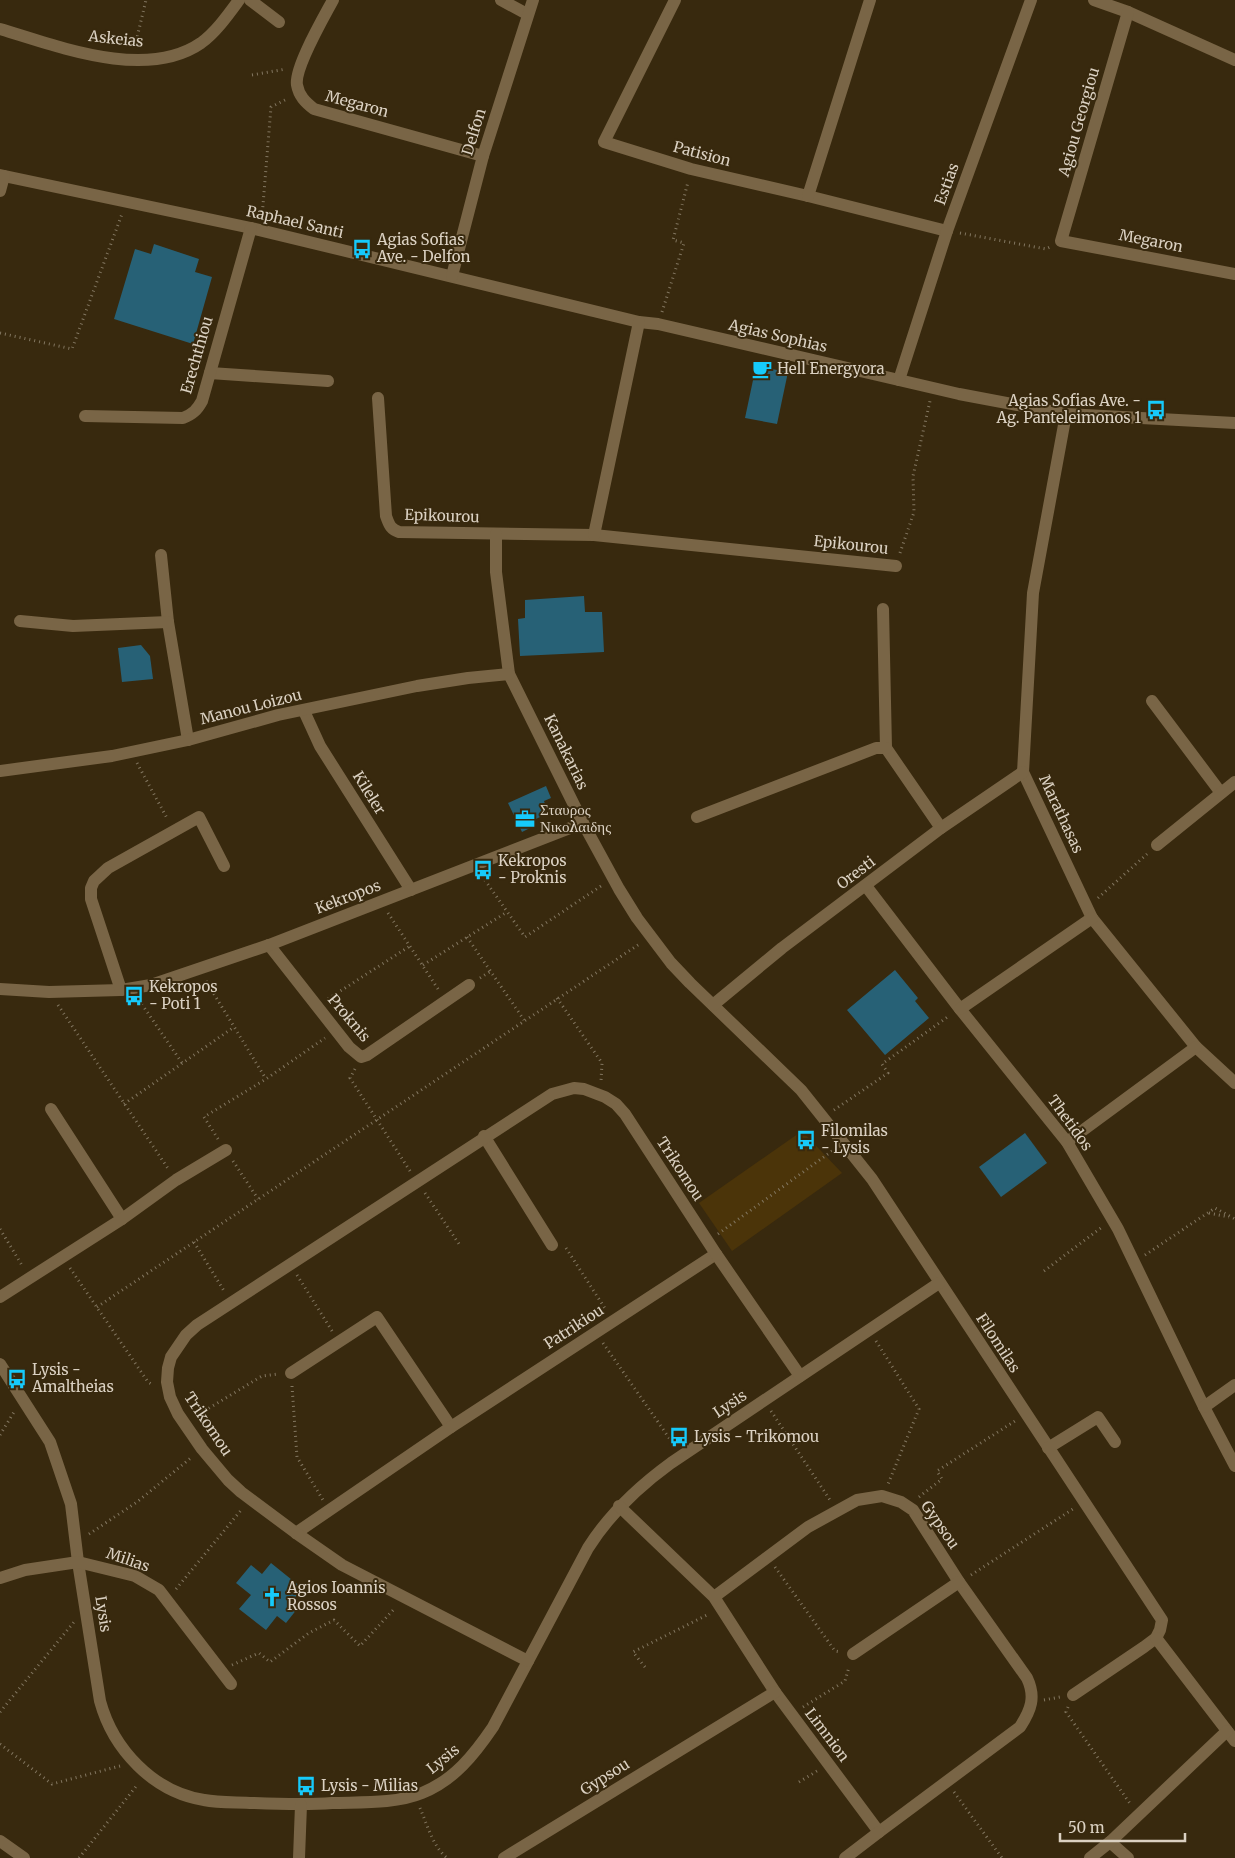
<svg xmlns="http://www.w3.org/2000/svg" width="1235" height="1858" font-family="Merriweather,serif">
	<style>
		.green { fill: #4b3409 }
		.building { fill: #276176 }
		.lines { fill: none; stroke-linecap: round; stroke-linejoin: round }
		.path { stroke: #837761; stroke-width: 3; stroke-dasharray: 1 4; stroke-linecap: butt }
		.minor { stroke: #796546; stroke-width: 12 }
		.labels { text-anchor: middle; stroke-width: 4; stroke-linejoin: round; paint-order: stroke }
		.street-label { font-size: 15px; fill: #dbd1c2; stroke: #38290e }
		.poi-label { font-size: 15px; fill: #dbd1c2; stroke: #38290e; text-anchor: start }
	</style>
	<rect width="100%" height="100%" fill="#38290e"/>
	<path class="green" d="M802,1131L842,1173L732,1251L699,1203Z"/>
	<g class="building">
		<path d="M154,244L199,259L195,272L212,277L193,344L114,319L135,249L151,254Z"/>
		<path d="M756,366L788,372L777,424L745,418Z"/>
		<path d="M584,596L585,612H602L604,652L520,656L518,619L525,618V600Z"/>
		<path d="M141,645L150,656L153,679L122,682L118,648Z"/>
		<path d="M546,786L551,798L544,801L547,810L540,813L542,816L534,820L536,825L522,832L508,803Z"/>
		<path d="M895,970L918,998L915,1001L929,1018L885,1055L847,1010Z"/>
		<path d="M1025,1133L1047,1163L1001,1197L979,1167Z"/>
		<path d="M271,1563L302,1588L294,1599L301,1604L286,1623L277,1616L266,1630L239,1609L251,1595L236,1583L251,1565L262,1574Z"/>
	</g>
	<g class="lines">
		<g class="path">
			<path d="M135,46L146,0"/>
			<path d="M252,75L286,69"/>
			<path d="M262,217L271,107L287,99"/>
			<path d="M960,233L1046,249L1050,247"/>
			<path d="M662,312L684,243L673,240L688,182"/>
			<path d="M0,333L72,349L122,214"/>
			<path d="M900,553L914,512L913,476L930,401"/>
			<path d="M137,763L168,820"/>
			<path d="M482,876L525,937L601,886"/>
			<path d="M1098,898L1147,854"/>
			<path d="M388,913L438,989"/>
			<path d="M467,937L524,1020"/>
			<path d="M423,965L507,912"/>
			<path d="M480,978L491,971"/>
			<path d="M206,981L266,1079"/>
			<path d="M557,998L602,1063L601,1081"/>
			<path d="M328,999L410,946"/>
			<path d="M139,1000L182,1063"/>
			<path d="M58,1005L169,1170"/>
			<path d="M355,1069L350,1078L410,1171"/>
			<path d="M124,1104L234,1027"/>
			<path d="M834,1110L888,1073L882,1064L949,1016"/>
			<path d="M218,1139L204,1117L266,1079L325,1038"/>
			<path d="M233,1161L258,1199"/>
			<path d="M425,1193L461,1247"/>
			<path d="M1209,1213L1229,1217"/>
			<path d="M0,1229L23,1267"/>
			<path d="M718,1234L832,1151"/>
			<path d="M194,1242L224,1291"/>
			<path d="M566,1248L606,1310"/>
			<path d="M1145,1255L1215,1208L1235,1219"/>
			<path d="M70,1268L148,1382L153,1385"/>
			<path d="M1044,1271L1102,1227"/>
			<path d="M297,1275L332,1331"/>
			<path d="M97,1307L641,943"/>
			<path d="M876,1341L919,1409L888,1484"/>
			<path d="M603,1343L674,1445"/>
			<path d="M292,1386L297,1457L323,1500"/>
			<path d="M771,1411L830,1500"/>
			<path d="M196,1416L262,1376L278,1374"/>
			<path d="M0,1435L14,1412"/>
			<path d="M919,1497L942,1479L937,1471L1015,1421"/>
			<path d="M89,1534L137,1502L192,1457"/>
			<path d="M775,1567L835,1651L841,1652"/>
			<path d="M971,1575L1073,1509"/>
			<path d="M176,1589L242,1509"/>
			<path d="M232,1665L259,1653L270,1662L309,1633L334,1620L360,1646L395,1608"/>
			<path d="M645,1667L633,1652L709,1614"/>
			<path d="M1044,1700L1060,1697"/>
			<path d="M803,1707L845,1681L849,1667"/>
			<path d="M1068,1707L1066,1712L1131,1805"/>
			<path d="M0,1712L74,1622"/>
			<path d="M0,1744L52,1784L120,1766"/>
			<path d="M799,1782L817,1771"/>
			<path d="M954,1792L1002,1858"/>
			<path d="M420,1808C427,1824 433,1847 447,1858"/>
			<path d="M79,1858L138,1784"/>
		</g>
		<g class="minor">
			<path d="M250,0L279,22"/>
			<path d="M333,0C324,17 294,68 297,85C299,96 305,102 314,109L483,156"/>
			<path d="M501,0L527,14"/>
			<path d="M675,0L604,142L691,169L808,196L947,231"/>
			<path d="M1094,0L1128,12L1235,60"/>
			<path d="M1128,12L1061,241L1235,274"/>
			<path d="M0,29C57,46 146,81 201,43C216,32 228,15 239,0"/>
			<path d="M0,175L251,228L639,322L658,324L959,394L1066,414L1235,423"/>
			<path d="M0,191L4,176"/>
			<path d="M808,196L870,0"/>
			<path d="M452,276L483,156L533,0"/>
			<path d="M210,373L328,381"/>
			<path d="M899,380L947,231L1031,0"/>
			<path d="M378,398L386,516C389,524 390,529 399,532L594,535L896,566"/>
			<path d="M1066,414L1033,593L1023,772L1092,918L1196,1047L1235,1083"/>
			<path d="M85,416L183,418C193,414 197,410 202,401L251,228"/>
			<path d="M496,534V572L509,674L583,823L619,889L637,918L671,963L690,983L801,1090L872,1179L1162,1620L1160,1630L1156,1638L1144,1647L1073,1695"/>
			<path d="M594,535L639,322"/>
			<path d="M161,555L168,622L188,740"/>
			<path d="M883,609L886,748L941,828"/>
			<path d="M20,621L73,626L168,622"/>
			<path d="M1152,701L1221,793"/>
			<path d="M304,711L320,746L411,890"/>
			<path d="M0,771L112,756L188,740L278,715L417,686L468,678L509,674"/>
			<path d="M697,817L876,748H886"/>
			<path d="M1157,845L1235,782"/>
			<path d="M866,886L960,1009L1067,1142L1118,1229L1204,1407L1235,1466"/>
			<path d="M269,945L349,1047L361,1057L367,1055L469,985"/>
			<path d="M0,989L49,992L121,990L151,985L269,945L583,823"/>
			<path d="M121,990L91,899V888L94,881L108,868L199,817L224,866"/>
			<path d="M713,1005L782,948L941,828L1023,772"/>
			<path d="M960,1009L1092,918"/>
			<path d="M51,1109L122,1219"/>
			<path d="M484,1136L552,1245"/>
			<path d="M1067,1142L1196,1047"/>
			<path d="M0,1297L122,1219L176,1180L226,1150"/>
			<path d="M0,1364L50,1442L71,1504L78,1562L100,1701C113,1749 153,1792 204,1800C219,1803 237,1802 253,1803C280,1804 306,1805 332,1803C362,1802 395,1804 422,1793C454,1780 474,1755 493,1727L588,1548C610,1513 638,1487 671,1463L939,1283"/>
			<path d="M291,1373L377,1317L451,1427"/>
			<path d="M1204,1407L1235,1385"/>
			<path d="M1048,1448L1098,1417L1115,1442"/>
			<path d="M619,1506L714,1597L775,1692L879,1832L1020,1727C1031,1710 1036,1697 1027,1678L959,1582L913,1510L901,1502L882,1496L857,1500L808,1527L714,1597"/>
			<path d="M296,1533L451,1427L716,1254"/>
			<path d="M0,1578L25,1570L78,1562L135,1576L159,1590L231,1684"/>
			<path d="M1156,1638L1235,1741"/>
			<path d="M853,1654L959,1582"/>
			<path d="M528,1661L342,1565L296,1533L241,1492L228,1480L202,1449L178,1414L170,1397L167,1382L168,1368L171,1357L186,1335L197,1325L552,1094L574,1088L584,1089L605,1097L616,1104L625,1114L716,1254L800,1376"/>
			<path d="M0,1841L24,1858"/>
			<path d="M1110,1842L1128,1858"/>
			<path d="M299,1858L301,1805"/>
			<path d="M504,1858L775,1692"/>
			<path d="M845,1858L879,1832"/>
			<path d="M1090,1858L1110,1842L1227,1731"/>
		</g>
	</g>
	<defs>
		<symbol id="bus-bare" viewBox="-9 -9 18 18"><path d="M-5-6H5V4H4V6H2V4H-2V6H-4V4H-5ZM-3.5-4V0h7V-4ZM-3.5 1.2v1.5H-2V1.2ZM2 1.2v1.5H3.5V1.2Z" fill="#16cafb" stroke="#38290e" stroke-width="2.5" paint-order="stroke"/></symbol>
		<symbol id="cafe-bare" viewBox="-9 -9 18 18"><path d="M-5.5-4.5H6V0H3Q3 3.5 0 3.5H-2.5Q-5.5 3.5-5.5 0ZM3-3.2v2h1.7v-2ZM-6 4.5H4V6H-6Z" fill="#16cafb" stroke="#38290e" stroke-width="2.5" paint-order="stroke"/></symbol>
		<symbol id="office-bare" viewBox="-9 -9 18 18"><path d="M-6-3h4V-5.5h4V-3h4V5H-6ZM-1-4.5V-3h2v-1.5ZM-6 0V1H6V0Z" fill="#16cafb" stroke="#38290e" stroke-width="2.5" paint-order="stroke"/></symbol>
		<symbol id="church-bare" viewBox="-9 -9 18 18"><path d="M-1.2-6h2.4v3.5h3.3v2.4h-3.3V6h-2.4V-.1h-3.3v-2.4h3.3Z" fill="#16cafb" stroke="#38290e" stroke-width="2.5" paint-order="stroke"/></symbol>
	</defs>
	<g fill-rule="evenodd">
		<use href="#bus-bare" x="348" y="235" width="28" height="28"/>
		<use href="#cafe-bare" x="748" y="355" width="28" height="28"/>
		<use href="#bus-bare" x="1142" y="396" width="28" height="28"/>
		<use href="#office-bare" x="511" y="805" width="28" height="28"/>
		<use href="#bus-bare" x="469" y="856" width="28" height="28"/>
		<use href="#bus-bare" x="120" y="982" width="28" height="28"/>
		<use href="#bus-bare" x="792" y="1126" width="28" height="28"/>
		<use href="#bus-bare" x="3" y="1365" width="28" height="28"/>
		<use href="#bus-bare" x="665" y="1423" width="28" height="28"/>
		<use href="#church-bare" x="258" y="1583" width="28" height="28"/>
		<use href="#bus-bare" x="292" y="1772" width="28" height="28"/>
	</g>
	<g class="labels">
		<g class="street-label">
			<text transform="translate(116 39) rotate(6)" y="5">Askeias</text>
			<text transform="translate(357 104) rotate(15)" y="5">Megaron</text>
			<text transform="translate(1079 122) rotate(-74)" y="5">Agiou Georgiou</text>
			<text transform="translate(474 132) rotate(-73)" y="5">Delfon</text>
			<text transform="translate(702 154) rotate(15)" y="5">Patision</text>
			<text transform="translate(947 184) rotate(-70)" y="5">Estias</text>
			<text transform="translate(295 222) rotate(13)" y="5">Raphael Santi</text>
			<text transform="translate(1151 241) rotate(11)" y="5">Megaron</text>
			<text transform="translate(778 336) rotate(13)" y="5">Agias Sophias</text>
			<text transform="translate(197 355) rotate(-74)" y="5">Erechthiou</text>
			<text transform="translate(442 516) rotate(2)" y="5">Epikourou</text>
			<text transform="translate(851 545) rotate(6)" y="5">Epikourou</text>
			<text transform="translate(251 707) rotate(-14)" y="5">Manou Loizou</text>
			<text transform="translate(566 752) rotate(64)" y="5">Kanakarias</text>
			<text transform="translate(369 793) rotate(58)" y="5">Kileler</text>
			<text transform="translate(1061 814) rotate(65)" y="5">Marathasas</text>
			<text transform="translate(856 873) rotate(-37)" y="5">Oresti</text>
			<text transform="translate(348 897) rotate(-21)" y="5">Kekropos</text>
			<text transform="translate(349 1018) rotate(50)" y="5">Proknis</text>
			<text transform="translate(1070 1123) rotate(54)" y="5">Thetidos</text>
			<text transform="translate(680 1169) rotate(57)" y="5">Trikomou</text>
			<text transform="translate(574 1327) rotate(-33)" y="5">Patrikiou</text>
			<text transform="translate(998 1343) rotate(57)" y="5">Filomilas</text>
			<text transform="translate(730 1404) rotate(-34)" y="5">Lysis</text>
			<text transform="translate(208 1424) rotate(56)" y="5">Trikomou</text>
			<text transform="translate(940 1525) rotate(55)" y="5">Gypsou</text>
			<text transform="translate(128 1560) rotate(19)" y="5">Milias</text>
			<text transform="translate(103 1614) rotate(81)" y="5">Lysis</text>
			<text transform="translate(827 1735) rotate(53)" y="5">Limnion</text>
			<text transform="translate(443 1759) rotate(-39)" y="5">Lysis</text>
			<text transform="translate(605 1777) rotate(-32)" y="5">Gypsou</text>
		</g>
		<g class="poi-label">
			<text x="377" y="245">Agias Sofias<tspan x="377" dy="17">Ave. - Delfon</tspan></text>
			<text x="777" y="374">Hell Energyora</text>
			<text x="1141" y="406" text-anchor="end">Agias Sofias Ave. -<tspan x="1141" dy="17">Ag. Panteleimonos 1</tspan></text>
			<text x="540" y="815">Σταυρος<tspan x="540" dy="17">Νικολαιδης</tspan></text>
			<text x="498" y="866">Kekropos<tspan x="498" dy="17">- Proknis</tspan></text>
			<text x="149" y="992">Kekropos<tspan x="149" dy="17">- Poti 1</tspan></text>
			<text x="821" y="1136">Filomilas<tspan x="821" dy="17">- Lysis</tspan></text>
			<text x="32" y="1375">Lysis -<tspan x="32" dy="17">Amaltheias</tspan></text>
			<text x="694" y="1442">Lysis - Trikomou</text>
			<text x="287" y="1593">Agios Ioannis<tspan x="287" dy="17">Rossos</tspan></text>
			<text x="321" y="1791">Lysis - Milias</text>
		</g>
	</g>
	<path d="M1060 1833v8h125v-8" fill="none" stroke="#dbd1c2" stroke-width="2.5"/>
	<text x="1068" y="1833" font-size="15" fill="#dbd1c2" stroke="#38290e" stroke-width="4" paint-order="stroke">50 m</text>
</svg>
